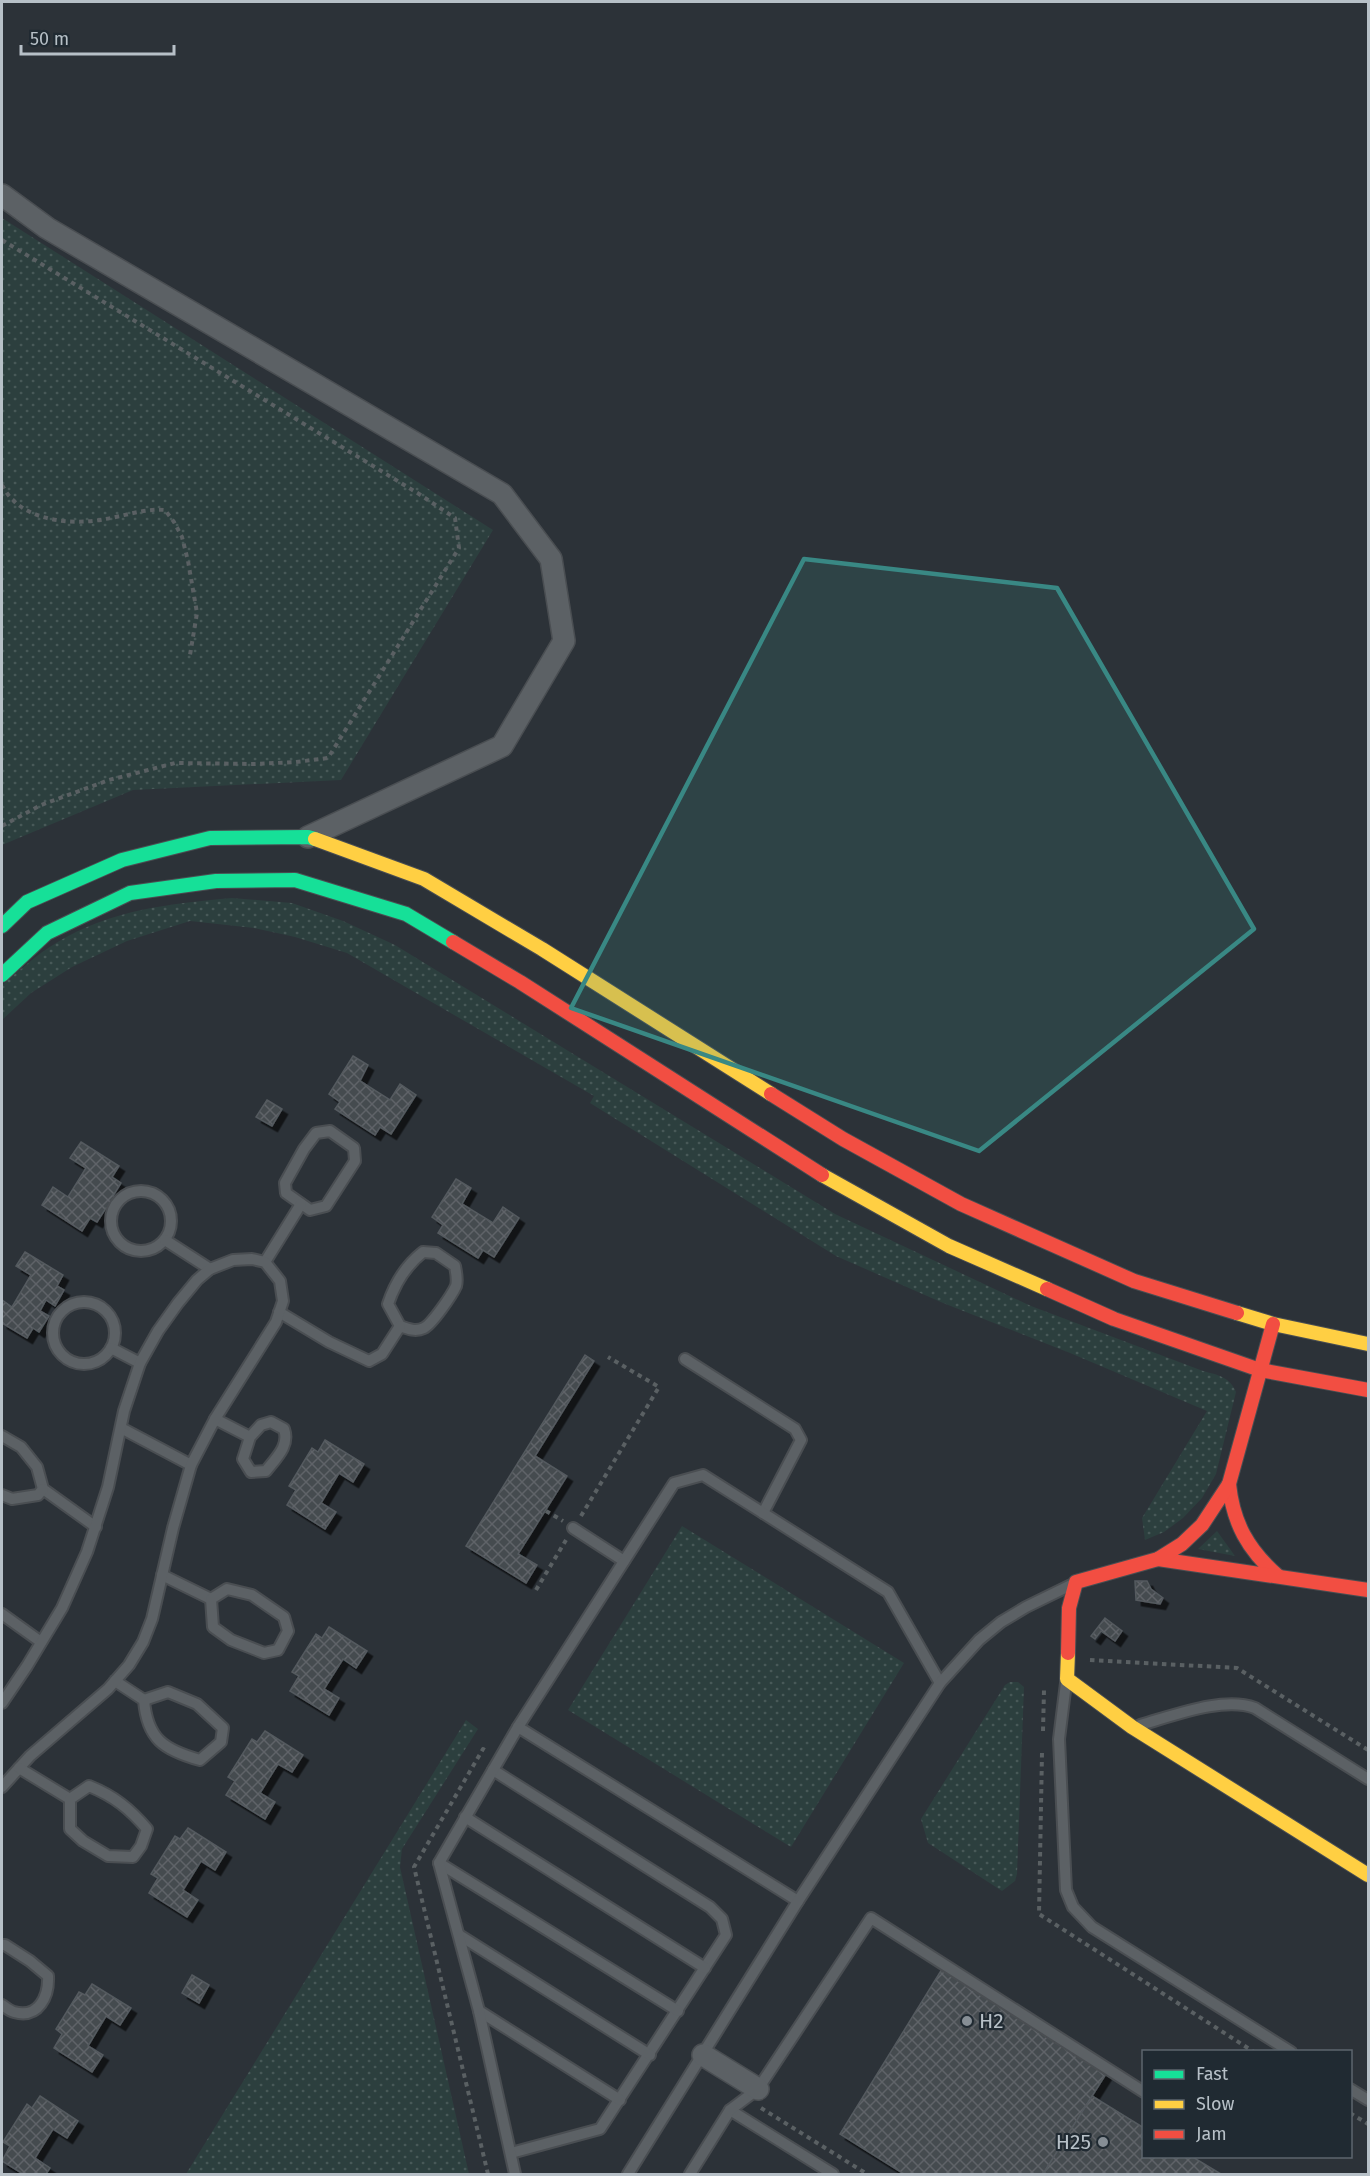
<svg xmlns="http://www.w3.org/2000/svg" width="1370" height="2176" font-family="'Fira Sans',sans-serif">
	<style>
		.green { fill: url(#green-dots) }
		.building { fill: url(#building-cross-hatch); stroke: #545a5f; stroke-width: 1.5; filter: url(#shadow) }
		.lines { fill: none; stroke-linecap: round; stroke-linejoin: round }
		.lane-casing { stroke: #4a4e52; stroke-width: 14 }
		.street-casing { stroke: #4a4e52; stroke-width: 24 }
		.fast-casing { stroke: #4a4e52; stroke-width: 16 }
		.slow-casing { stroke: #4a4e52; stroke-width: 16 }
		.jam-casing { stroke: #4a4e52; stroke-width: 16 }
		.path { stroke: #5a6063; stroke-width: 4; stroke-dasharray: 4.5 4.5; stroke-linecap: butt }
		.lane { stroke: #5c6165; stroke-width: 10 }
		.street { stroke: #5c6165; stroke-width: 21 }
		.fast { stroke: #16e098; stroke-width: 14 }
		.slow { stroke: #ffcf43; stroke-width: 14 }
		.jam { stroke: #f24e42; stroke-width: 14 }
		.marked { fill: #398884; fill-opacity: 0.2; stroke: #398884; stroke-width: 4.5; stroke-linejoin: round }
		.poi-dot { fill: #868e95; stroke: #202a32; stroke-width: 2 }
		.labels { text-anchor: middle; stroke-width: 4.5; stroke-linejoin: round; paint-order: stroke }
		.poi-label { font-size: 21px; fill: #b7c0c7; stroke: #202a32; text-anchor: start }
	</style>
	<defs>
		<pattern id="green-dots" width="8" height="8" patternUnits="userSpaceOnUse" patternTransform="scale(1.5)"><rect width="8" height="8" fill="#2c3f3e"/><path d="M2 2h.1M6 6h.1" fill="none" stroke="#485958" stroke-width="1.8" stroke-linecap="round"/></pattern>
		<pattern id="building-cross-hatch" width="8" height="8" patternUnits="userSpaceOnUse" patternTransform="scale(1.5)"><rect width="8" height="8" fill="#454b4f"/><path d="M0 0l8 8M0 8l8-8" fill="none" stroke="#5e6367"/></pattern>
		<filter id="shadow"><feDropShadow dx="5.5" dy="5.5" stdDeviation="0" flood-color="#0009"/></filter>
	</defs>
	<rect width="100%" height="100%" fill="#2c3238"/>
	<g class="green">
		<path d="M2,218L493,530L341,780L133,790L2,845Z"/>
		<path d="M232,898L292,903L343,921L395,945L835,1214L1031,1306L1203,1371C1218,1375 1230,1377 1236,1392L1216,1474L1202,1498L1183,1518L1164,1532L1145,1540L1142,1518L1207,1411L1070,1353L943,1303L836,1256L590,1103L594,1096L347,953L295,937L254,928L190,921L127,941L72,967L31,993L2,1020V985C19,971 37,954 56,943C112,909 169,904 232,898Z"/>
		<path d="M682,1526L904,1663L791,1847L568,1710Z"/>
		<path d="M1217,1531L1235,1556L1198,1549Z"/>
		<path d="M1010,1682H1018L1024,1687L1017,1874L1015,1881L1002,1891L928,1843L921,1819L1005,1685Z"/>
		<path d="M466,1720L478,1729L402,1849L400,1867L469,2174H186Z"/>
	</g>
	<g class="building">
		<path d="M353,1056L368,1065L360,1081L390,1100L400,1084L416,1095L391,1134L380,1127L375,1135L335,1109L340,1102L329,1094Z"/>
		<path d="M267,1100L282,1109L272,1126L256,1117Z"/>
		<path d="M81,1142L119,1166L112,1177L121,1183L113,1196L117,1199L110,1210L106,1208L97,1222L90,1218L82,1231L42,1205L53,1187L68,1197L86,1168L70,1158Z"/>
		<path d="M456,1179L471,1188L462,1204L493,1223L503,1207L519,1218L494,1257L483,1250L478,1258L438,1233L443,1225L432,1217Z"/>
		<path d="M25,1252L63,1275L57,1286L64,1290L55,1306L46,1300L40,1311L49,1316L39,1332L33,1328L27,1338L2,1323V1300L12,1307L31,1275L16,1266Z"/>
		<path d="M585,1355L594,1361L535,1456L567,1476L518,1554L537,1565L526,1583L466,1546Z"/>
		<path d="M325,1440L364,1464L353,1482L339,1473L321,1503L336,1512L325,1529L287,1505L296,1490L289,1486L312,1448L318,1452Z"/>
		<path d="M1135,1581H1147L1151,1589L1163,1598L1160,1604L1136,1600Z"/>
		<path d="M1105,1618L1122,1631L1115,1641L1101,1631L1095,1639L1091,1636Z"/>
		<path d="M329,1627L367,1651L356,1668L343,1659L324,1689L339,1698L329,1715L290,1691L299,1676L292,1672L316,1634L322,1638Z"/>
		<path d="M265,1731L303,1755L292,1772L278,1764L260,1793L275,1802L265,1819L226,1795L235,1781L228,1777L252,1739L257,1742Z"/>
		<path d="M188,1828L226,1852L215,1870L201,1861L183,1890L198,1900L187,1917L149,1893L158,1878L151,1874L175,1836L180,1839Z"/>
		<path d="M942,1969L1106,2074L1043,2174H904L840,2134Z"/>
		<path d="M192,1975L209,1985L199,2003L182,1993Z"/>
		<path d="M92,1984L131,2008L120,2025L106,2016L88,2046L103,2055L92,2072L54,2048L62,2034L56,2029L79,1992L85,1995Z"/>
		<path d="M40,2096L78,2121L67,2138L53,2129L35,2158L50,2168L46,2174H23L2,2161L10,2146L3,2142L27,2104L32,2108Z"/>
		<path d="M1092,2096L1144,2128V2156H1191L1221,2174H1043Z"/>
	</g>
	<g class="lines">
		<defs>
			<g id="lane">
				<path d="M330,1131L354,1148L355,1161L326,1206L310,1210L286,1193L285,1183L304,1149L316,1133Z"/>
				<circle cx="141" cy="1221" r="30"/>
				<path d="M165,1240L210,1269"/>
				<path d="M423,1252L436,1253L455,1266C456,1273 458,1279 456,1286C452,1295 432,1324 424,1328C416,1332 408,1329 400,1326L388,1304C395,1283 405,1266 423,1252Z"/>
				<path d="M265,1262L301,1204"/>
				<circle cx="84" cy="1333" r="31"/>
				<path d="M279,1312L329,1342L369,1361L382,1354L400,1326"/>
				<path d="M111,1348L140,1363"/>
				<path d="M685,1359L795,1429L801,1440L763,1513"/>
				<path d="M215,1419L250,1437L261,1425L271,1422L284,1429C290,1446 276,1458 266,1471L251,1472L243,1459L250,1437"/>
				<path d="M121,1428L191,1465"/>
				<path d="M2,1436L21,1447L37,1467L43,1489L96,1527"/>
				<path d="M2,1495L12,1499L38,1495L43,1489"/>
				<path d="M573,1528L624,1561"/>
				<path d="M162,1575L211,1599"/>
				<path d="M227,1589L252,1595L284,1617L288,1631L278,1650L264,1653L231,1640L213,1627L211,1599Z"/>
				<path d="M2,1614L41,1642"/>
				<path d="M115,1681L144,1700"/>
				<path d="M1066,1683L1059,1739L1066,1890L1073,1907L1092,1927L1291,2052"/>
				<path d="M168,1692L197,1704L223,1728L221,1742L200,1760C164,1750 147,1739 144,1700Z"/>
				<path d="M2,1703L27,1666L62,1608L87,1552L108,1487L124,1411L140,1363L158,1331L178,1303L197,1280L210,1269L233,1260L252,1259L265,1262L280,1281L283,1301L276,1322L215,1419L191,1465L173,1528L152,1619L143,1642L129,1665L108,1689L30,1756L2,1787"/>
				<path d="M1140,1725C1173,1716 1223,1696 1255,1708L1368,1779"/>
				<path d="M518,1727L674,1483L703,1475L888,1592L940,1683"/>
				<path d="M19,1768L70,1799"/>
				<path d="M493,1770L710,1907L722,1919L726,1935L600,2129L511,2153"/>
				<path d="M89,1786C114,1796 130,1809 147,1829L141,1846L133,1857L108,1856L83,1841L70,1829V1799Z"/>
				<path d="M465,1817L705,1968"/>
				<path d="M439,1863L678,2011"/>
				<path d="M459,1935L650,2055"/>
				<path d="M2,1945H5L30,1961L48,1976C49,1996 39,2019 14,2012C10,2011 5,2007 2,2005"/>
				<path d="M479,2011L620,2100"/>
				<path d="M1350,2089L1368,2100"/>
				<path d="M730,2110L833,2174"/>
				<path d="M515,2174L479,2011L439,1863L518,1727L798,1901"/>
				<path d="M628,2174L798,1901L940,1683L979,1640L1001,1622L1026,1607L1071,1585"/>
				<path d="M690,2174L730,2110L758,2089L871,1918L1144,2092"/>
			</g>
			<g id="street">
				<path d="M2,195L47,228L502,494L551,559L564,641L502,746L308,837"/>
				<path d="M703,2055L758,2089"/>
			</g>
			<g id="fast">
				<path d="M2,926L27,902L122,860L210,838L308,837L315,839"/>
				<path d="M2,975L47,933L130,893L216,881L295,880L406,914L453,942"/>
			</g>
			<g id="slow">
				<path d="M315,839L424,879L542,949L771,1094"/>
				<path d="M822,1175L949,1246L1047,1289"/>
				<path d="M1237,1313L1273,1324L1368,1344"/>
				<path d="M1068,1653L1067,1679L1132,1727L1368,1875"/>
			</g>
			<g id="jam">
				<path d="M453,942L520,982L822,1175"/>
				<path d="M771,1094L843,1139L961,1204L1134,1281L1237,1313"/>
				<path d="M1047,1289L1114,1319L1260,1370L1368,1390"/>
				<path d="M1229,1484C1233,1523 1248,1550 1278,1576"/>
				<path d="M1158,1559L1368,1590"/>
				<path d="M1068,1653L1069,1608L1076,1582L1158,1559L1182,1544L1202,1525L1229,1484L1273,1324"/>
			</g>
		</defs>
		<use href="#lane" class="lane-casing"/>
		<use href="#street" class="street-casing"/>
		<use href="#fast" class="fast-casing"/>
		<use href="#slow" class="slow-casing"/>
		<use href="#jam" class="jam-casing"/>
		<g class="path">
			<path d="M2,240L419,494L455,518L459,548L328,758L296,762L255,764L175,763L109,780L41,805L2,826"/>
			<path d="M2,485C5,490 8,496 13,500C34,522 77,525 105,519C125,516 145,508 165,510L174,522L182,537L188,561L197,613L190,655"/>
			<path d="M546,1511L563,1521"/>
			<path d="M581,1516L659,1387L608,1357"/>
			<path d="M536,1590L566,1540"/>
			<path d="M1090,1660L1237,1668L1368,1750"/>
			<path d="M1043,1731L1044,1690"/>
			<path d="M1042,1753L1039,1914L1254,2052"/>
			<path d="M761,2108L867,2174"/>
			<path d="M1350,2113L1368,2124"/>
			<path d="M488,2174L414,1867L483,1749L488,1752"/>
		</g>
		<use href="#lane" class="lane"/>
		<use href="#street" class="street"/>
		<use href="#fast" class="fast"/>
		<use href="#slow" class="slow"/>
		<use href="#jam" class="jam"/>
	</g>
	<path class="marked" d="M804,559L1057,588L1254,929L979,1151L571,1008Z"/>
	<g class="poi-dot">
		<circle cx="967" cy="2021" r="6"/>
		<circle cx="1103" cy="2142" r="6"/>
	</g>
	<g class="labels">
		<g class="poi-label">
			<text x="979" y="2028">H2</text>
			<text x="1091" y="2149" text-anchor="end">H25</text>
		</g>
	</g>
	<rect width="1370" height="2176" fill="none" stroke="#b7c0c7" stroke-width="6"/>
	<rect x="1142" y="2050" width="210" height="108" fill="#202a32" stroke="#5c666e" stroke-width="1.5"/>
	<rect x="1154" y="2070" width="30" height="9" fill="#16e098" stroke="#5c666e" stroke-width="1.5"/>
	<text x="1196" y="2080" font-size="18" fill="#b7c0c7">Fast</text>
	<rect x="1154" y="2100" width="30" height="9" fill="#ffcf43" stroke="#5c666e" stroke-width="1.5"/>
	<text x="1196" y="2110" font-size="18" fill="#b7c0c7">Slow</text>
	<rect x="1154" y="2130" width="30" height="9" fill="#f24e42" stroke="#5c666e" stroke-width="1.5"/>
	<text x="1196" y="2140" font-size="18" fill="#b7c0c7">Jam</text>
	<path d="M21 45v9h153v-9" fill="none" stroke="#b7c0c7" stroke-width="3"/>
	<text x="30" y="45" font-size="18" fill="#b7c0c7" stroke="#202a32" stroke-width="4.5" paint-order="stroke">50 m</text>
</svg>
